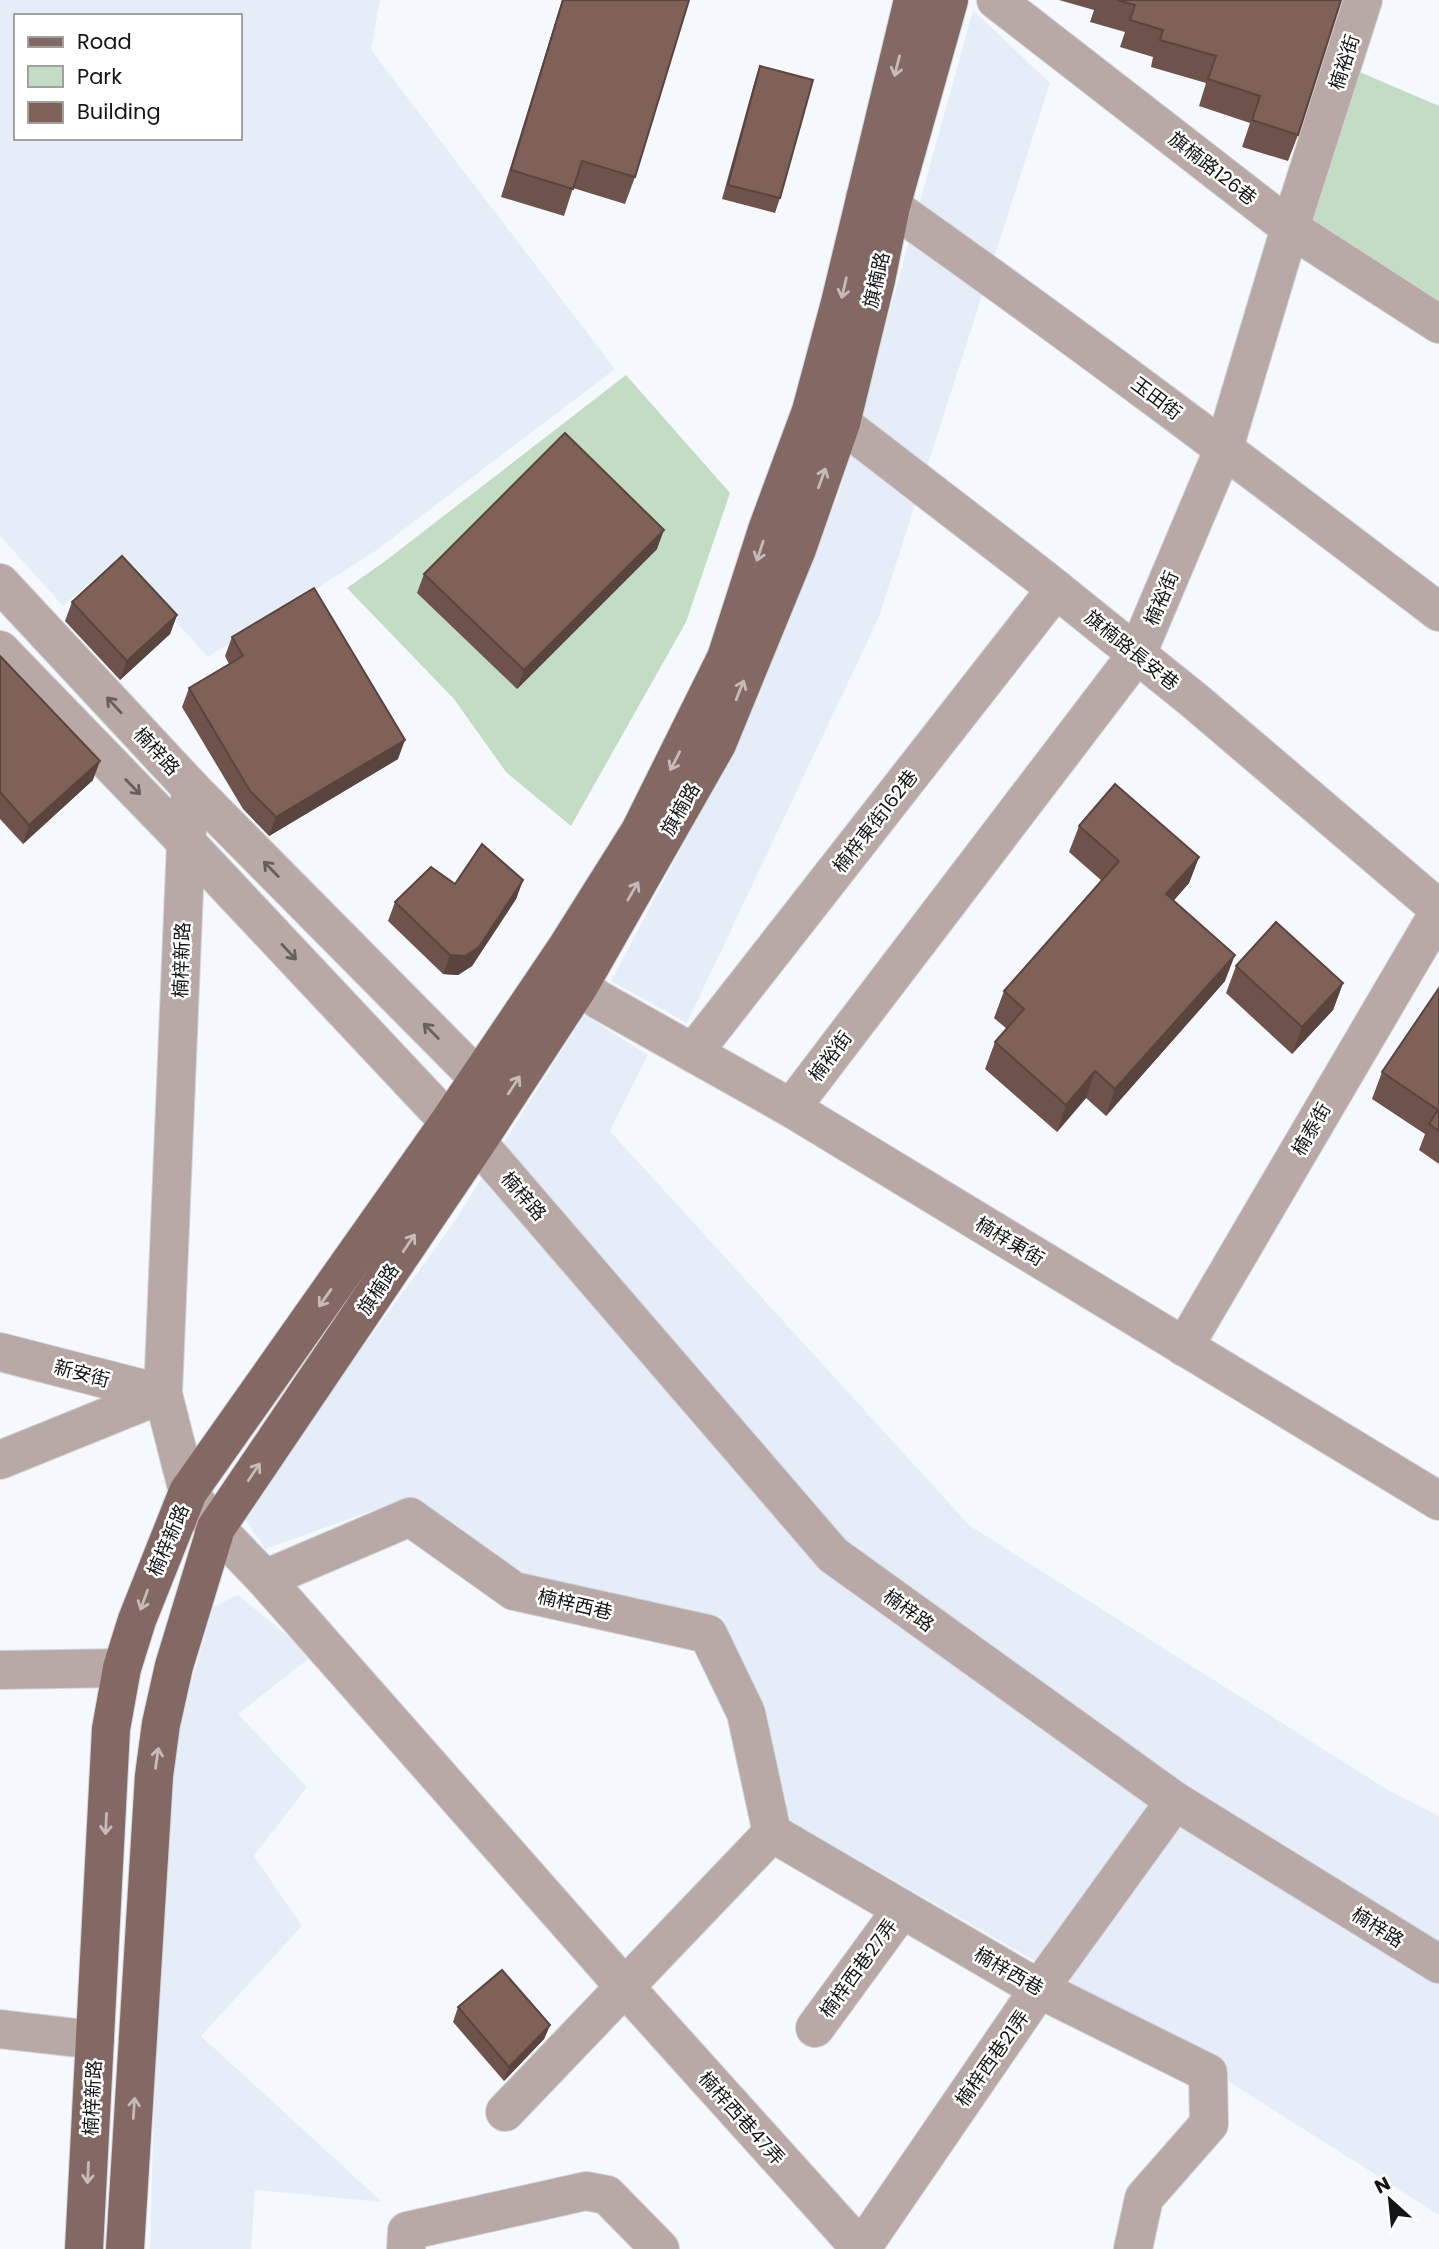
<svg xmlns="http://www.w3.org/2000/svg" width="1439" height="2249" font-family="Poppins,'Noto Sans TC',sans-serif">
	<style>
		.built { fill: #e5eef8; fill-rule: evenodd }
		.green { fill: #c3dcc4 }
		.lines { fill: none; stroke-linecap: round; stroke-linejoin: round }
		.minor-casing { stroke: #d1d5d8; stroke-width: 40 }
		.major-casing { stroke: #d1d5d8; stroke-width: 40 }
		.minor { stroke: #b9a9a6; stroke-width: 38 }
		.major { stroke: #836863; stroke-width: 38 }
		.wall { fill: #6e534c }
		.shaded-wall { fill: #5a443e }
		.building { fill: #806158; stroke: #5a443e; stroke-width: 2 }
		.oneway { stroke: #c7bbb9 }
		.oneway2 { stroke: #665f5e }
		.labels { text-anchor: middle; stroke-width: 5; stroke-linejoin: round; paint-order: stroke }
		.street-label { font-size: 19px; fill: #141516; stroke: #fff }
	</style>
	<rect width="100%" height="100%" fill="#f5f9fd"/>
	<g class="built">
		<path d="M0,0H380L371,50L615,369L374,552L208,657L118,558L63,606L0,536ZM16,16H240V138H16Z"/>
		<path d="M973,10L1050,83L879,617L687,1023L611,981L735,746L839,494Z"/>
		<path d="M584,1015L648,1055L610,1131L970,1526L1388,1790L1439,1816V2215L1070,1981L780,1815L760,1706L722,1617L515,1573L408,1498L265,1549L241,1513L453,1224Z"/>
		<path d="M238,1595L312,1656L238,1714L307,1787L254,1856L302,1926L201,2036L382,2202L255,2190L251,2249H150L156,2032L175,1740L213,1607Z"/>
	</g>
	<g class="green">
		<path d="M1348,67L1439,106V313L1301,223Z"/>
		<path d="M626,375L730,493L686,622L571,826L506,772L454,699L347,588L384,562Z"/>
	</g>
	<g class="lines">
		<defs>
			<g id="minor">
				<path d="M996,0L1290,228L1439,324"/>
				<path d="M865,198L891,206C1077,337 1258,474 1439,612"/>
				<path d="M811,411L841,423L1041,577L1195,701L1439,909"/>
				<path d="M0,583L191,788L479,1079L478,1112"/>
				<path d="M0,650L186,842L449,1122L477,1142L833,1555L1175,1801L1439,1964"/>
				<path d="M191,788L186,842L163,1394L188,1492L216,1528L265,1579L624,1986L861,2249"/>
				<path d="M579,986L599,1000L791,1108L1439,1501"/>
				<path d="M693,1053L1056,589"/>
				<path d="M791,1108L1137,654L1224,448L1290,228L1363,0"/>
				<path d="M1184,1347L1439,912"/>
				<path d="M0,1352L163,1394"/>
				<path d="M0,1460L163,1394"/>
				<path d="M265,1579L410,1517L514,1591L708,1634L746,1713L772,1833L1039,1989L1208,2073L1209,2124L1144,2198L1133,2249"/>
				<path d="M0,1670L122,1668"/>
				<path d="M815,2028L902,1909"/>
				<path d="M0,2029L95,2040"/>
				<path d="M505,2112L772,1833"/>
				<path d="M406,2249L407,2231L586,2191L607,2195L660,2249"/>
				<path d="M861,2249L1039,1989L1175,1801"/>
			</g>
			<g id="major">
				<path d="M84,2249L111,1729L122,1668L137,1620L188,1492L449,1122L567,947L640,831L726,658L767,530L811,411L840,303L913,0"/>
				<path d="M125,2249L154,1776L161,1724L174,1666L216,1528L477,1142L579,986L717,744L797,549L841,423L876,280L891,206L949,0"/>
			</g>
		</defs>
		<use href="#minor" class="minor-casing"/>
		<use href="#major" class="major-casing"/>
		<use href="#minor" class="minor"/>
		<use href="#major" class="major"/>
	</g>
	<g class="wall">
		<path d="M562,0H689L635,177L625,204L573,188L564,216L501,197Z"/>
		<path d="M1059,0H1341L1298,135L1288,161L1242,147L1250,123L1199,106L1206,83L1151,67L1153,57L1120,47L1125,32L1090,22L1094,10Z"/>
		<path d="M760,66L780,198L775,213L722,199L755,80Z"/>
		<path d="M657,549L517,689L417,593L424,574Z"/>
		<path d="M72,602L177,615L170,634L120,680L65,621Z"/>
		<path d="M232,637L398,759L269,836L243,809L182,707L189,688L229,664L225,656Z"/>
		<path d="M0,656L93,780L23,844L0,819Z"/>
		<path d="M1079,826L1199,857L1189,883L1173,901L1225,981L1106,1116L1086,1098L1057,1132L985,1069L995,1042L1007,1029L994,1018L1004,991L1102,881L1069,852Z"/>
		<path d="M523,880L516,899L472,966L458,975L443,974L388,921L395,902L455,884Z"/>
		<path d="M1236,966L1343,983L1333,1010L1292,1054L1226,993Z"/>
		<path d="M1439,988V1164L1419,1150L1425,1134L1372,1099L1382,1072Z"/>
		<path d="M458,2007L550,2025L544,2039L504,2081L453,2022Z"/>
	</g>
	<g class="shaded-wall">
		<path d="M664,530L657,549L517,689L524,670Z"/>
		<path d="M177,615L170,634L120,680L127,661Z"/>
		<path d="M405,740L398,759L269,836L276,817Z"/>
		<path d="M100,761L93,780L23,844L29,825Z"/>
		<path d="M1199,857L1189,883L1156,921L1166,894Z"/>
		<path d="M523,880L516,899L472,966L458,975L443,974L450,955Z"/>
		<path d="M1235,955L1225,981L1106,1116L1115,1089Z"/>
		<path d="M1343,983L1333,1010L1292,1054L1302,1027Z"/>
		<path d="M1095,1071L1086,1098L1057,1132L1066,1105Z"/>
		<path d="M550,2025L544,2039L504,2081L509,2067Z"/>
	</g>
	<g class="building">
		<path d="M563,0H689L635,177L582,161L573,189L511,170Z"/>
		<path d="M1117,0H1341L1298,135L1252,120L1260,96L1208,79L1216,56L1160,40L1163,30L1130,20L1135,5Z"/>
		<path d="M760,66L813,80L780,198L728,185Z"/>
		<path d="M565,433L664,530L524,670L424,574Z"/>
		<path d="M122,556L177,615L127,661L72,602Z"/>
		<path d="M314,588L405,740L276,817L250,791L189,688L243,656L232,637Z"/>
		<path d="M0,656L100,761L29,825L0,792Z"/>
		<path d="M1115,784L1199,857L1166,894L1235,955L1115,1089L1095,1071L1066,1105L995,1042L1024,1009L1004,991L1119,861L1079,826Z"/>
		<path d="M482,844L523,880L479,947L465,956L450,955L395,902L431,867L455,884Z"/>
		<path d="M1276,922L1343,983L1302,1027L1236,966Z"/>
		<path d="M1439,988V1131L1429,1124L1438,1110L1382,1072Z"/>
		<path d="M502,1970L550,2025L509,2067L458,2007Z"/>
	</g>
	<defs><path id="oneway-shaft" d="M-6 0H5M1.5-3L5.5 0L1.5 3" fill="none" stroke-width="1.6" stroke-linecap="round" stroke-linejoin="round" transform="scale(1.75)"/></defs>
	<g class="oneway">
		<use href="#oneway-shaft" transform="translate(897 66) rotate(104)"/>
		<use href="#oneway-shaft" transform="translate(844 288) rotate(103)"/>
		<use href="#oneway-shaft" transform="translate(822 478) rotate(-70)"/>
		<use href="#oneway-shaft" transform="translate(760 551) rotate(108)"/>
		<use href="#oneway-shaft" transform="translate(740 690) rotate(-68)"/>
		<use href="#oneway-shaft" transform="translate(675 761) rotate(117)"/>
		<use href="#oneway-shaft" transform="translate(633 891) rotate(-60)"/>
		<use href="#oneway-shaft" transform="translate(514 1085) rotate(-57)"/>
		<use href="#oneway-shaft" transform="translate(409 1243) rotate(-56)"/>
		<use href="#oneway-shaft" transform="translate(325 1298) rotate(125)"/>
		<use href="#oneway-shaft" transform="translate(254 1472) rotate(-56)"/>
		<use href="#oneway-shaft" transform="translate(144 1600) rotate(110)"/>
		<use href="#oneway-shaft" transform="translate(157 1758) rotate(-82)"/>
		<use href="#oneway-shaft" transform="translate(106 1824) rotate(93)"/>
		<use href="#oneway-shaft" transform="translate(134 2108) rotate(-86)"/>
		<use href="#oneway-shaft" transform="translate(88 2173) rotate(93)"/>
	</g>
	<g class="oneway2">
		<use href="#oneway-shaft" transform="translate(114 705) rotate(-133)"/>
		<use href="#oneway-shaft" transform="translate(133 787) rotate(46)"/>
		<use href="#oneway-shaft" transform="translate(271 869) rotate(-134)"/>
		<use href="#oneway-shaft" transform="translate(289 952) rotate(47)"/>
		<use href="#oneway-shaft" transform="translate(431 1031) rotate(-135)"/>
	</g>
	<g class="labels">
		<g class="street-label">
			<text transform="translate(1344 62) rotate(-72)" y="7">楠裕街</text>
			<text transform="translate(1213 168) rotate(38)" y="7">旗楠路126巷</text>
			<text transform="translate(876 280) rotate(-77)" y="7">旗楠路</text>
			<text transform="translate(1157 398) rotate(37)" y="7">玉田街</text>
			<text transform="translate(1161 598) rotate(-67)" y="7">楠裕街</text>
			<text transform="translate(1132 650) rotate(39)" y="7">旗楠路長安巷</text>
			<text transform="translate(157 751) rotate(47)" y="7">楠梓路</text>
			<text transform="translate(680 809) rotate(-60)" y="7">旗楠路</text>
			<text transform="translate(875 821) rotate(-52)" y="7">楠梓東街162巷</text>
			<text transform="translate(181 960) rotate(-88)" y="7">楠梓新路</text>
			<text transform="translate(830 1056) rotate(-53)" y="7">楠裕街</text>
			<text transform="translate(1311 1129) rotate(-60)" y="7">楠泰街</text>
			<text transform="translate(524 1196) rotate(49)" y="7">楠梓路</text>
			<text transform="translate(1010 1241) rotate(31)" y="7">楠梓東街</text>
			<text transform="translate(378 1289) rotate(-56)" y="7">旗楠路</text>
			<text transform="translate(82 1373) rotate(15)" y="7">新安街</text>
			<text transform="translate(168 1540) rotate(-67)" y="7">楠梓新路</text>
			<text transform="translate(575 1604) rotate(13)" y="7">楠梓西巷</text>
			<text transform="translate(909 1610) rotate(36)" y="7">楠梓路</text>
			<text transform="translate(1378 1927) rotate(32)" y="7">楠梓路</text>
			<text transform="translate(858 1968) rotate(-54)" y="7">楠梓西巷27弄</text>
			<text transform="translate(1009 1971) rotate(30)" y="7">楠梓西巷</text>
			<text transform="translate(992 2058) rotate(-55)" y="7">楠梓西巷21弄</text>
			<text transform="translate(92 2098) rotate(-87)" y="7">楠梓新路</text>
			<text transform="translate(742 2118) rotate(48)" y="7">楠梓西巷47弄</text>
		</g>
	</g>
	<rect x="14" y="14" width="228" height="126" fill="#ffffff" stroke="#a1a1a2" stroke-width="2"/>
	<rect x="28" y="37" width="35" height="10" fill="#836863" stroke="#a1a1a2" stroke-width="2"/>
	<text x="77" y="49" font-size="21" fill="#141516">Road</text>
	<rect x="28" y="66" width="35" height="21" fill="#c3dcc4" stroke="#a1a1a2" stroke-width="2"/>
	<text x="77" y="84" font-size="21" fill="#141516">Park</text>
	<rect x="28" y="102" width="35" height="21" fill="#806158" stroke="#a1a1a2" stroke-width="2"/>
	<text x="77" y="119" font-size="21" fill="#141516">Building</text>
	<g transform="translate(1390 2200) rotate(333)" stroke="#ffffff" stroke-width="5" paint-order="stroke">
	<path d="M0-5L12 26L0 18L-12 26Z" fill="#141516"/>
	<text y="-10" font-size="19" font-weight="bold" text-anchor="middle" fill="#141516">N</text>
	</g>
</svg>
